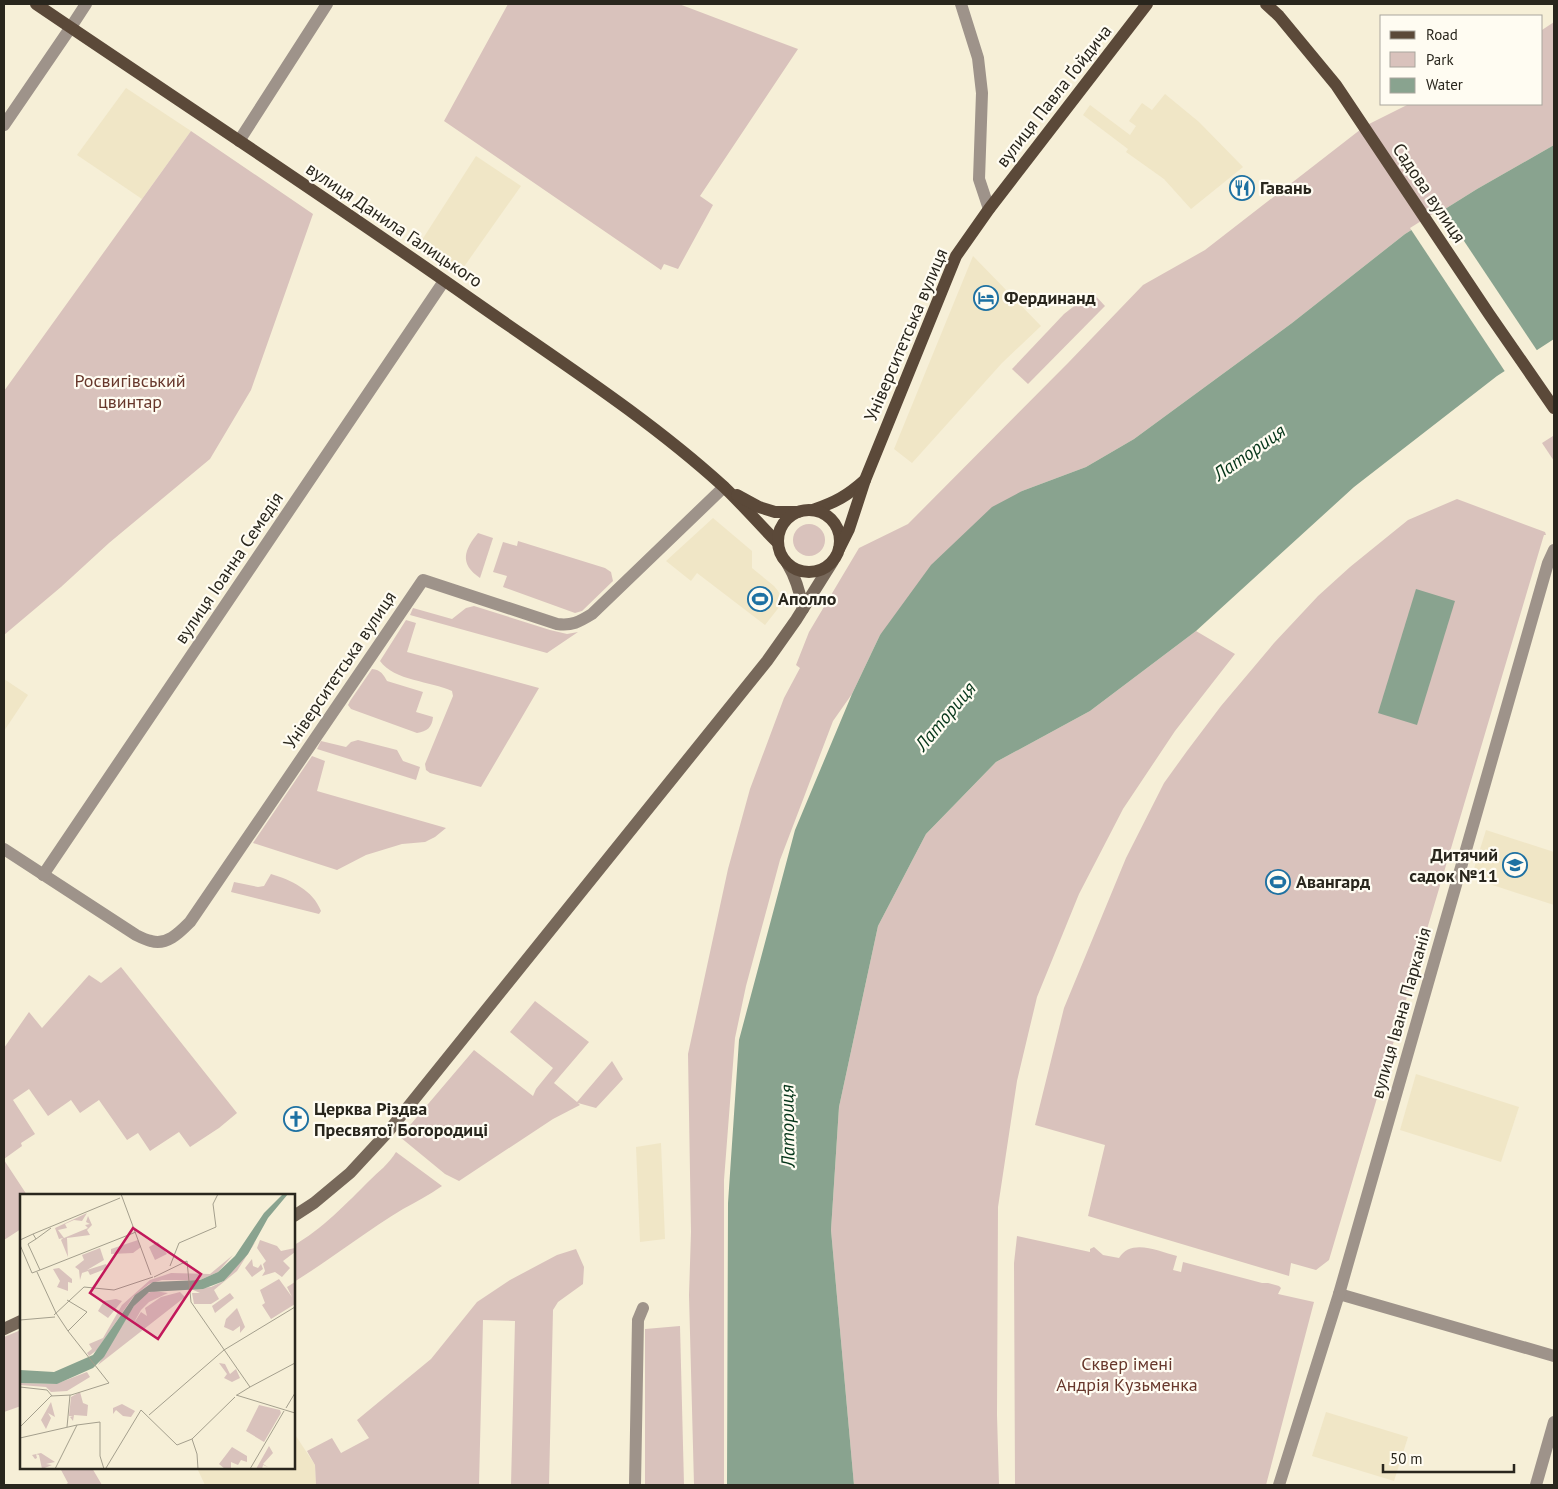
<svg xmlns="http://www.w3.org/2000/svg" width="1558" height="1489" font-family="'PT Sans',sans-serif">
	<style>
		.built { fill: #f0e6c6 }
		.green { fill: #d9c2bc }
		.water { fill: #89a38f }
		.pier { fill: #f6efd7 }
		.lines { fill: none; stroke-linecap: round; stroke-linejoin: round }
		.minor { stroke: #9e938a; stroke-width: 12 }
		.tertiary { stroke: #9e938a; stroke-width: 12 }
		.secondary { stroke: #77685a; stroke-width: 12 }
		.primary { stroke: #5b4939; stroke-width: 12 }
		.labels { text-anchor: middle; stroke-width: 4.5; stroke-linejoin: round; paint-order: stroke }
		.street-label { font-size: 18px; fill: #29261d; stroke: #fffcf2 }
		.poi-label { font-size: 18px; font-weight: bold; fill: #29261d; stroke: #fffcf2; text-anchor: start }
		.park-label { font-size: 18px; fill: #67372b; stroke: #fffcf2 }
		.water-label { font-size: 19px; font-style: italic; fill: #053519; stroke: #fffcf2 }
		.inset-road { fill: none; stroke: #a49f8d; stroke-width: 1 }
		.view { fill: #c2185b; fill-opacity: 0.15; stroke: #c2185b; stroke-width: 2.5 }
		.inset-edge { fill: none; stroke: #29261d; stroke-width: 2.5 }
	</style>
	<rect width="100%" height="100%" fill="#f6efd7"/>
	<g class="built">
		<path d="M126,88L191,131L142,199L77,155Z"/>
		<path d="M1165,94L1199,122L1243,167L1191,209L1164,179L1126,152L1128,149L1083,115L1090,105L1130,135L1136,126L1129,121L1142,103L1152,110Z"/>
		<path d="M476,156L521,186L461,271L420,243Z"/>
		<path d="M973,256L1041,326L1002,363L912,463L894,449Z"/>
		<path d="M713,518L752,551V568L774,586L778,591L781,596L780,606L765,625L697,573L691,581L666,561Z"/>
		<path d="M4,679L28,695L4,731Z"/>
		<path d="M1486,830L1554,852V905L1471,878Z"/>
		<path d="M1416,1074L1519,1107L1501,1162L1400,1130Z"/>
		<path d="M661,1143L665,1239L640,1242L636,1147Z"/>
		<path d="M1326,1412L1408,1437L1394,1481L1312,1456Z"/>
		<path d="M294,1433L315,1465L316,1485H205L197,1468H294Z"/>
	</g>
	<g class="green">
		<path d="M508,4H679L798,49L700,196L713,205L678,269L664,264L661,270L444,121Z"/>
		<path d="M1554,22V145L1477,189L1405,234L1292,323L1134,439L1086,467L1022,491L880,635L852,694L833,721L780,860L746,986L735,1038L724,1180V1485H694L689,1295L691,1232L688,1054L728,869L750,789L784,698L800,668L796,665L809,632L859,548L908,524L1068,363L1143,285L1205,250L1365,126L1409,104H1542V30Z"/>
		<path d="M191,131L313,214L251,390L210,459L109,543L61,587L4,635V391Z"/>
		<path d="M1092,292L1105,306L1028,384L1012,369L1064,314Z"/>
		<path d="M1553,436L1554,438V461L1542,443Z"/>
		<path d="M1457,499L1545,532L1546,535H1544L1543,538L1329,1260L1316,1270L1291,1263L1289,1276L1088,1216L1105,1145L1035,1125L1064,1008L1126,858L1164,783L1187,751L1221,706L1274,643L1318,596L1350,567L1408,520Z"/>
		<circle cx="809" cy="540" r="16"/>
		<path d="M478,533L493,538L480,578C459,564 464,550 478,533Z"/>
		<path d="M518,541L605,568L611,572L613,581L582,611L575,613L503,587L507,576L493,572L503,542L517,546Z"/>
		<path d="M474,606L550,630L567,634L578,632L547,653L410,615L413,608L452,619L466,608Z"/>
		<path d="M406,620L416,623L407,652L539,688L481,787L430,773L426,770L425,764L453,696L452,691C431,681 394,681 380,661Z"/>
		<path d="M1196,631L1235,654L1175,731L1123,809L1079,894L1037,997L1017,1081L998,1207L997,1415L999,1485H854L831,1230L839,1107L878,926L926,834L996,762L1090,711Z"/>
		<path d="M372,669C381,670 383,674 387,681L423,692L416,712L433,717C432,728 427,731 417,733L351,709L348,705L350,701Z"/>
		<path d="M358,740L397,750L403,761L420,767L416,780L317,749L321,741L346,747L351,742Z"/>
		<path d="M312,756L325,761L317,791L446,828L435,837L425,842L402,844L366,855L337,870L253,843Z"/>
		<path d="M271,874C291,880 313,890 321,911L319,914L231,892L234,882L258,887L264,886Z"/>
		<path d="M121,967L237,1113L219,1128L190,1147L179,1132L150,1151L138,1133L127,1140L99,1100L80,1113L71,1100L48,1116L29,1089L13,1100L35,1134L21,1143L22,1146L4,1159V1048L29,1012L42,1028L89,975L101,983Z"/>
		<path d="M535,1001L589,1042L554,1083L577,1102L612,1061L623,1079L596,1108L578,1103L580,1105L553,1119L459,1181L445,1174L400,1137L474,1050L533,1096L536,1089L553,1068L510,1032Z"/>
		<path d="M396,1152L442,1186C429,1195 416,1202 403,1209C365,1232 331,1259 294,1282V1245C320,1231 348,1202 369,1181C378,1172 389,1164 396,1152Z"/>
		<path d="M4,1160L27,1195H21V1229L4,1240Z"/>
		<path d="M1017,1236L1090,1252V1249L1094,1247L1103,1255L1119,1258C1131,1238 1158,1251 1177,1256L1173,1270L1181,1272L1183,1262L1262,1283H1268L1279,1286L1281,1288L1278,1294L1314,1302L1266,1485H1015L1014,1263Z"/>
		<path d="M576,1249L584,1267L583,1284L558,1302L553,1310L549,1485H511L515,1321L483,1320L479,1485H316L315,1465L307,1451L332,1438L341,1453L369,1438L357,1420L431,1359L477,1302L510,1280L557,1255Z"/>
		<path d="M680,1326L684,1485H645V1329Z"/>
		<path d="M21,1330V1406L4,1412V1337Z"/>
		<path d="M60,1468H92L102,1485H65L68,1483Z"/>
	</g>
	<g class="water">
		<path d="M1554,145V339L1497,376L1354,487L1196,631L1090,711L996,762L926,834L878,926L839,1107L831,1230L854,1485H727L728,1203L739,1040L795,830L852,694L880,635L931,565L992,507L1022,491L1086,467L1134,439L1292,323L1405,234L1477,189Z"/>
		<path d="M1416,589L1455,601L1417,725L1378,713Z"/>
	</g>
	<path class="pier" d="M1442,208L1538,352L1506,373L1410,228Z"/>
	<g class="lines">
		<g class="minor">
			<path d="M71,27L86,4"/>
			<path d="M239,141L327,4"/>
			<path d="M4,849L136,935C140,937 146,940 151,941C167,946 180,932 190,922L423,580L557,624C572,626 579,622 592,614L724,487"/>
			<path d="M43,875L444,281"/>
			<path d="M1339,1294L1554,1356"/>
			<path d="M635,1485L638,1320L643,1308"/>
			<path d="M1279,1485L1339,1294L1548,563L1554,550"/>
			<path d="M1536,1485L1554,1422"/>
		</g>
		<g class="tertiary">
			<path d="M961,4L978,58L982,93L979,179L989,209"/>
			<path d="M4,125L71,27"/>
		</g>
		<g class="secondary">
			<path d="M787,563C796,578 800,591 803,609"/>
			<path d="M294,1216L314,1203L350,1173L387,1133L767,661L796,620L833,561"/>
			<path d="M4,1329L21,1321"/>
		</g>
		<g class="primary">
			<path d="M36,4C182,103 330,200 475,302C559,361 647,417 723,486C742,504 759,524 777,542"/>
			<path d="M1266,4L1279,16L1336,85L1489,314L1554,408"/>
			<path d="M737,495L759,507L775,512H798"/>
			<path d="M813,510C836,502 847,496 865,480"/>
			<circle cx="809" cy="541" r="31"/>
			<path d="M839,549L849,529L865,480L956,256L989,209L1147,4"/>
		</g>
	</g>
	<defs>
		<symbol id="restaurant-ring" viewBox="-11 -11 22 22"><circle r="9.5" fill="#fffcf2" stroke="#1e71a2" stroke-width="1.5"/><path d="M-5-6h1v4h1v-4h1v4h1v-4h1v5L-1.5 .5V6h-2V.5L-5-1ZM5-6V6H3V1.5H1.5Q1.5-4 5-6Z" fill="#1e71a2"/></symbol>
		<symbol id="hotel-ring" viewBox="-11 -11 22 22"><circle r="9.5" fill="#fffcf2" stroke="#1e71a2" stroke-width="1.5"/><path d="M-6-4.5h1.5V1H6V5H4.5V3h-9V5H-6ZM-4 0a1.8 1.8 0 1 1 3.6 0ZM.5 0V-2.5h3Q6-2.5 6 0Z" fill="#1e71a2"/></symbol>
		<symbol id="stadium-ring" viewBox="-11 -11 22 22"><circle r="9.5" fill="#fffcf2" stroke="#1e71a2" stroke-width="1.5"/><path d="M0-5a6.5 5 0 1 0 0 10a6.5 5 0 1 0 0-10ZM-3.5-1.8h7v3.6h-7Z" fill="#1e71a2"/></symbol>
		<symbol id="school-ring" viewBox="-11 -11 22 22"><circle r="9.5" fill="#fffcf2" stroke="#1e71a2" stroke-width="1.5"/><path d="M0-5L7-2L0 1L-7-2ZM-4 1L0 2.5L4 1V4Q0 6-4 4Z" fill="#1e71a2"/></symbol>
		<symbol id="church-ring" viewBox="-11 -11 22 22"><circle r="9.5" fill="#fffcf2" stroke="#1e71a2" stroke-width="1.5"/><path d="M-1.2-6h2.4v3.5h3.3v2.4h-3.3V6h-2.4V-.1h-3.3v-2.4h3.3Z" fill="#1e71a2"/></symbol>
	</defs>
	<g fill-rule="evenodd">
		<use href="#restaurant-ring" x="1228" y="174" width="28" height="28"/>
		<use href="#hotel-ring" x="972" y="284" width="28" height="28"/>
		<use href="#stadium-ring" x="746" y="585" width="28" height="28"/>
		<use href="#school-ring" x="1501" y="851" width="28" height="28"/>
		<use href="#stadium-ring" x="1264" y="868" width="28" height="28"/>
		<use href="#church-ring" x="282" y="1105" width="28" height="28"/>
	</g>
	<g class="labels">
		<g class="street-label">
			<text transform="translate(1054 96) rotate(-52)" y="6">вулиця Павла Ґойдича</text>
			<text transform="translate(1429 193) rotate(56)" y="6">Садова вулиця</text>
			<text transform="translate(394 225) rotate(34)" y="6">вулиця Данила Галицького</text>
			<text transform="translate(906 335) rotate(-67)" y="6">Університетська вулиця</text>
			<text transform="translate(229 568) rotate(-56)" y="6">вулиця Іоанна Семедія</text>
			<text transform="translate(340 670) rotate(-56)" y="6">Університетська вулиця</text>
			<text transform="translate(1401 1013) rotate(-74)" y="6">вулиця Івана Парканія</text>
		</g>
		<g class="poi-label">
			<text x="1260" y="194">Гавань</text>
			<text x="1004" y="304">Фердинанд</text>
			<text x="778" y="605">Аполло</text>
			<text x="1498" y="861" text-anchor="end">Дитячий<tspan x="1498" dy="21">садок №11</tspan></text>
			<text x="1296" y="888">Авангард</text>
			<text x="314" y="1115">Церква Різдва<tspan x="314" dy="21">Пресвятої Богородиці</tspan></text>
		</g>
		<g class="park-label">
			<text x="130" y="387">Росвигівський<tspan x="130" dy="21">цвинтар</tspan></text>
			<text x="1127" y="1370">Сквер імені<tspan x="1127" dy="21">Андрія Кузьменка</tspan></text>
		</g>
		<g class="water-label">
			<text transform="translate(1249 452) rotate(-35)" y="7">Латориця</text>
			<text transform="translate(945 716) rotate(-50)" y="7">Латориця</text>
			<text transform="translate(787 1126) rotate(-91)" y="7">Латориця</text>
		</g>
	</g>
	<g transform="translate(20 1194)">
		<rect width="275" height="275" fill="#f6efd7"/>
		<path d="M67,19L62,27L54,26L45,30L47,34L38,36L44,44L68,34L65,31L70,30L66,28L68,22L72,31L67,36L70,41L47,44L48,63L41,46L43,44L39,45L35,34ZM118,46L121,53L113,59L91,60V55ZM240,46L257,52L261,57L275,54V58L263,67L270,74L262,83L255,78L242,82L245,77L243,70L246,67L237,54ZM236,47L217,77L194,96L199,105L191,110H174L172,99H180L171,95L191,93L204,87ZM138,48L147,60L135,66L129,53ZM80,54L84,66L67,76L86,70L88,74L70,81L68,77L62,79L60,86L59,76L55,73L64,66L62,61ZM213,61L198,78L180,86H142L129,90L113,103L77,156L69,162L67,159L72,155L69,150L83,144L102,111L130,86L151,79L190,80ZM232,65L233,72L238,74L241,70L243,75L232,83L225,74ZM39,74L52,85V89L48,88V97L37,93L40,87L33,75ZM259,85L272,103L267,93L275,88V110L251,125L242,111L245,109L240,96ZM134,97L148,99L129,108L121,116L112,132L121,118L127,122L125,114L141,103L160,98L165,103L78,171L114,112L124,100ZM210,99L214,104L195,119L192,112ZM96,105L102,107L88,124L78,117L84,107ZM217,114L225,133L220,139V132L213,137L204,133L206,125ZM199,169L205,170L210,180L216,175L220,184L212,188L204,184L207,180ZM67,178L70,183L47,197L31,198L26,193L0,191V189L36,190ZM60,198L63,209L68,211L67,222L54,221L53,227L50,223L53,222H49L51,203ZM31,208L35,223L28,219L31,224L26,235L21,226ZM102,210L115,217L111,223L103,222L96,216L93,220V214ZM239,211L260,216L261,219L244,248L226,237ZM249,252L253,259L243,270L248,273L243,271L242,275H236ZM212,253L227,262V268L221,266L218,271L211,268V275H205L199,270ZM21,259L35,268L26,270L32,271L22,275L19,261L16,260L17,264L15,265L12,261Z" fill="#d9c2bc"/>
		<path d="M263,0H268L248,24L228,60L204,87L183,95L129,98L114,112L84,163L73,174L37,190L0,189V176L34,178L73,161L115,101L133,88L180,86L198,78L215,62L244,19Z" fill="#89a38f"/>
		<path class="inset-road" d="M101,0L131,81M13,40L100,4M16,45L31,34M0,46L13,40L16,45L8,50L20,76L12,79L0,51M150,72L159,49L196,33L193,10L198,0M20,76L116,38M17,78L36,119L48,137M134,83L167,67L171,108L230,193L217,201M47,106L67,118L48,137M34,121L64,93L94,96L133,83M0,126L35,123M204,156L275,113M0,193L27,196L32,202M230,193L275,169M216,201L275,219M266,214L275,199M129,221L204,156M57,231L80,228V262L84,275M0,233L31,202L51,201L89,189L48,137M47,233L50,201M0,244L57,231M86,274L121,216L157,251L172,245M35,275L57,231M178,275L177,260L172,245L215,203M230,275L264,217"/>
		<path class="view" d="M113,34L181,80L138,145L70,99Z"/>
		<rect width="275" height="275" class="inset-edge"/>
	</g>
	<rect width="1558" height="1489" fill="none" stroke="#29261d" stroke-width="10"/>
	<rect x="1380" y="15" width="162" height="90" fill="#fffcf2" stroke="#a9a69d"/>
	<rect x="1390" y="31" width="25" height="8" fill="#5b4939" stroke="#a9a69d"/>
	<text x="1426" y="40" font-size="15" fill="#29261d">Road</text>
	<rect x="1390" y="52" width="25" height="15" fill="#d9c2bc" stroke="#a9a69d"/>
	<text x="1426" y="65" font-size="15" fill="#29261d">Park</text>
	<rect x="1390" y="78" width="25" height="15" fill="#89a38f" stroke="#a9a69d"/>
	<text x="1426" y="90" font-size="15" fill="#29261d">Water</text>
	<path d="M1383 1464v8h131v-8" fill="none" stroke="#29261d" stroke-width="2.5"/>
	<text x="1390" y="1464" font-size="15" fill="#29261d" stroke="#fffcf2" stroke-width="4" paint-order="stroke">50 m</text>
</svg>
